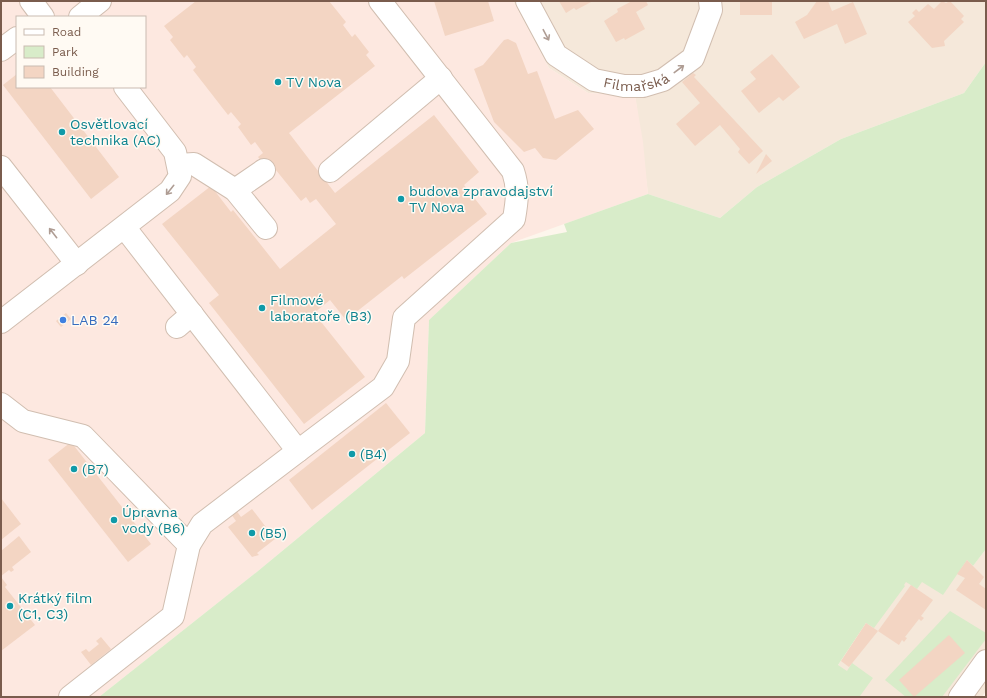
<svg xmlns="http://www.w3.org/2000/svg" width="987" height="698" font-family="'Work Sans',sans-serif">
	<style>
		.residential { fill: #f5e8da }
		.commercial { fill: #fde8e0; fill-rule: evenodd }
		.green { fill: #d8ecc9 }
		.building { fill: #f3d5c3 }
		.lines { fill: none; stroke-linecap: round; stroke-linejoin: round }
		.minor-casing { stroke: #d1beb0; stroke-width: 24 }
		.minor { stroke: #fff; stroke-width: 22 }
		.oneway { stroke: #af9d94 }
		.culture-dot { fill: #0f9aa8; stroke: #fffaf3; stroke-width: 1.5 }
		.shop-dot { fill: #3f7fe0; stroke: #fffaf3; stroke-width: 1.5 }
		.labels { text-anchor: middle; stroke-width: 3; stroke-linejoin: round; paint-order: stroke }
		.street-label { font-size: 14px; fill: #7a5c4d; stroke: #fffaf3 }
		.culture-label { font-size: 14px; fill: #0d838f; stroke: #fffaf3; text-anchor: start }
		.shop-label { font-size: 14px; fill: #366cbe; stroke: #fffaf3; text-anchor: start }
	</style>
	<rect width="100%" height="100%" fill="#fdf6ec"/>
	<g class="residential">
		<path d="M513,1H986V62L964,93L841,139L757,187L720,218L648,194L635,95L588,93L549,68Z"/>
		<path d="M938,525L973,566L986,549V691L982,697H824L832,674L865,625Z"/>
	</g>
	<path class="commercial" d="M1,1H513L549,68L588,93L635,95L643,142L648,194L511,243L429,320L425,433L258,571L99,697H1ZM17,17H145V87H17Z"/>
	<g class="green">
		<path d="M986,62V549L973,566L967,560L943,595L922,582L917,589L906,582L904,585L905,586L874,628L866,623L838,665L847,671L852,663L873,678L860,696L858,697H99L258,571L425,433L429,320L511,243L567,232L564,224L648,194L720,218L757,187L841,139L964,93Z"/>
		<path d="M950,611L986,633V639L942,697H906L885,680Z"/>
	</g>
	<g class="building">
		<path d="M196,1H329L346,22L343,25L352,37L355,34L369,52L366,55L375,66L289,133L335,193L434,115L479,172L464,185L487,214L404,279L402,276L346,320L330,300L314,313L365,377L304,424L209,303L219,295L162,224L211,186L231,212L233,210L280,269L336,224L316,199L310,203L306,197L301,201L267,159L262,162L258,157L263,153L255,142L251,145L238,127L241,124L231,112L228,115L193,70L196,67L187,55L184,58L170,40L173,37L164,26Z"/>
		<path d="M434,1H488L494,21L445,36Z"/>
		<path d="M559,1H593L576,10L574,8L566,13Z"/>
		<path d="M632,1H646L648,5L636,12L645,29L625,40L624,38L616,42L604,21L618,12L617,9Z"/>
		<rect x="740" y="1" width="32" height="14"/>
		<path d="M817,1H828L832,11L853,2L867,34L845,44L837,24L804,39L795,22L807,15Z"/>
		<path d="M942,1L946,3L950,1L964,16L961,19L964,22L944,41L945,46L932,48L908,22L915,16L912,13L916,9L919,12L928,4L934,9Z"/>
		<path d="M508,39L516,43L528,74L537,71L555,119L578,110L594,129L556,160L543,158L535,148L524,152L494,122L474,69L483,65L504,40Z"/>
		<path d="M772,54L800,87L783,101L779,97L759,113L741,91L756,79L750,72Z"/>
		<path d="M693,73L696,75L694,77L763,151L749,164L738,152L740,149L720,125L695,146L676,124L700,103L682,82Z"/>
		<path d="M17,74V87H50L119,177L91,199L3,85Z"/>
		<path d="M766,154L772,161L756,174Z"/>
		<path d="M66,313L71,319L61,327L56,321Z"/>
		<path d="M386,403L410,433L312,510L289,480Z"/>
		<path d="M71,442L151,544L128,562L48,460Z"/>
		<path d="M1,498L21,524L1,540Z"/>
		<path d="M252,509L275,539L257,553L259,555L252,557L228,527L236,521L231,514L236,510L241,517Z"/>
		<path d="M19,536L31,552L12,567L14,570L11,572L9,570L1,576V551Z"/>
		<path d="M967,560L984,577L979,584L986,589V610L956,590L965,578L957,574Z"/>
		<path d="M1,577L7,585L5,587L35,625L1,651Z"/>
		<path d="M911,585L933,600L921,616L924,618L921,621L919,619L905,637L907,638L904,642L902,640L899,645L878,631Z"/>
		<path d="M866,623L878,631L849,667L841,661Z"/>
		<path d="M949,635L965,653L914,697L899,680Z"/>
		<path d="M101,637L111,649L91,665L81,652L86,649L89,652L99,644L96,641Z"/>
	</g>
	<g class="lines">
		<defs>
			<g id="minor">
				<path d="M31,1L43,17"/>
				<path id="s1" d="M527,1L556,55L594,80L624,86H643L663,80L693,58L711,10L710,1"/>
				<path d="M80,17L100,1"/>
				<path d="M1,50L17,38"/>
				<path d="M179,165L194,164L235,190L266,228"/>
				<path d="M1,167L77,264"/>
				<path d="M330,171L441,78"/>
				<path d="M235,190L264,170"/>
				<path d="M1,322L170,191L180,176L175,152L125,87"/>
				<path d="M177,327L192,314"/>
				<path d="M1,404L23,421L83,436L189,545"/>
				<path d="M298,451L383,387L398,361L404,318L514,219C517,201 519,189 513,171L380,1"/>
				<path d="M70,697L173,616L189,545L202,524L298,451L125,228"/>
				<path d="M960,697L986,661"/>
			</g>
		</defs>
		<use href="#minor" class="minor-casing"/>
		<use href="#minor" class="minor"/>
	</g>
	<defs><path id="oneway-shaft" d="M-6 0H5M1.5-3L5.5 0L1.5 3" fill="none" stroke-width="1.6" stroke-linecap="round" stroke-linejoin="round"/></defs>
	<g class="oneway">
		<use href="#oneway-shaft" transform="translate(546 35) rotate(62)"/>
		<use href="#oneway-shaft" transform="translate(679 69) rotate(-37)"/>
		<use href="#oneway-shaft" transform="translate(170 190) rotate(129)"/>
		<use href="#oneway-shaft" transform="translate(53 233) rotate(-128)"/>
	</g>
	<g class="culture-dot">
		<circle cx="278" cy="82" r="4"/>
		<circle cx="62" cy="132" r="4"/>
		<circle cx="401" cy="199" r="4"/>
		<circle cx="262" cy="308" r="4"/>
		<circle cx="352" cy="454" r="4"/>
		<circle cx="74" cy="469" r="4"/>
		<circle cx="114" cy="520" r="4"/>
		<circle cx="252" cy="533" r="4"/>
		<circle cx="10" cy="606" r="4"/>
	</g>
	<circle class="shop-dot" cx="63" cy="320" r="4"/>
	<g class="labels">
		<g class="street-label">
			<text dy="5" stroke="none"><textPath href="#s1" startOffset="150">Filmařská</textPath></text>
		</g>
		<g class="culture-label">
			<text x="286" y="87">TV Nova</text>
			<text x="70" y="129">Osvětlovací<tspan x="70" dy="16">technika (AC)</tspan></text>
			<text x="409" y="196">budova zpravodajství<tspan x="409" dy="16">TV Nova</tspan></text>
			<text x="270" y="305">Filmové<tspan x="270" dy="16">laboratoře (B3)</tspan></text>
			<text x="360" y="459">(B4)</text>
			<text x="82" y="474">(B7)</text>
			<text x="122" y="517">Úpravna<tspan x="122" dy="16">vody (B6)</tspan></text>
			<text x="260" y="538">(B5)</text>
			<text x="18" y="603">Krátký film<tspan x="18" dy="16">(C1, C3)</tspan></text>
		</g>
		<g class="shop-label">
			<text x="71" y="325">LAB 24</text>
		</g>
	</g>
	<rect width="987" height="698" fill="none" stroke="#7a5c4d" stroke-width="4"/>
	<rect x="16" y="16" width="130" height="72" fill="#fffaf3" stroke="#cabbb1"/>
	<rect x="24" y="29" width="20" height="6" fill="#ffffff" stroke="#cabbb1"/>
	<text x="52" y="36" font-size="12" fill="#7a5c4d">Road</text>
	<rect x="24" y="46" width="20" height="12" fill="#d8ecc9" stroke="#cabbb1"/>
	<text x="52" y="56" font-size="12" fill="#7a5c4d">Park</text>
	<rect x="24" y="66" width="20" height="12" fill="#f3d5c3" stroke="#cabbb1"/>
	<text x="52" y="76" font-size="12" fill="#7a5c4d">Building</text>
</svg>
